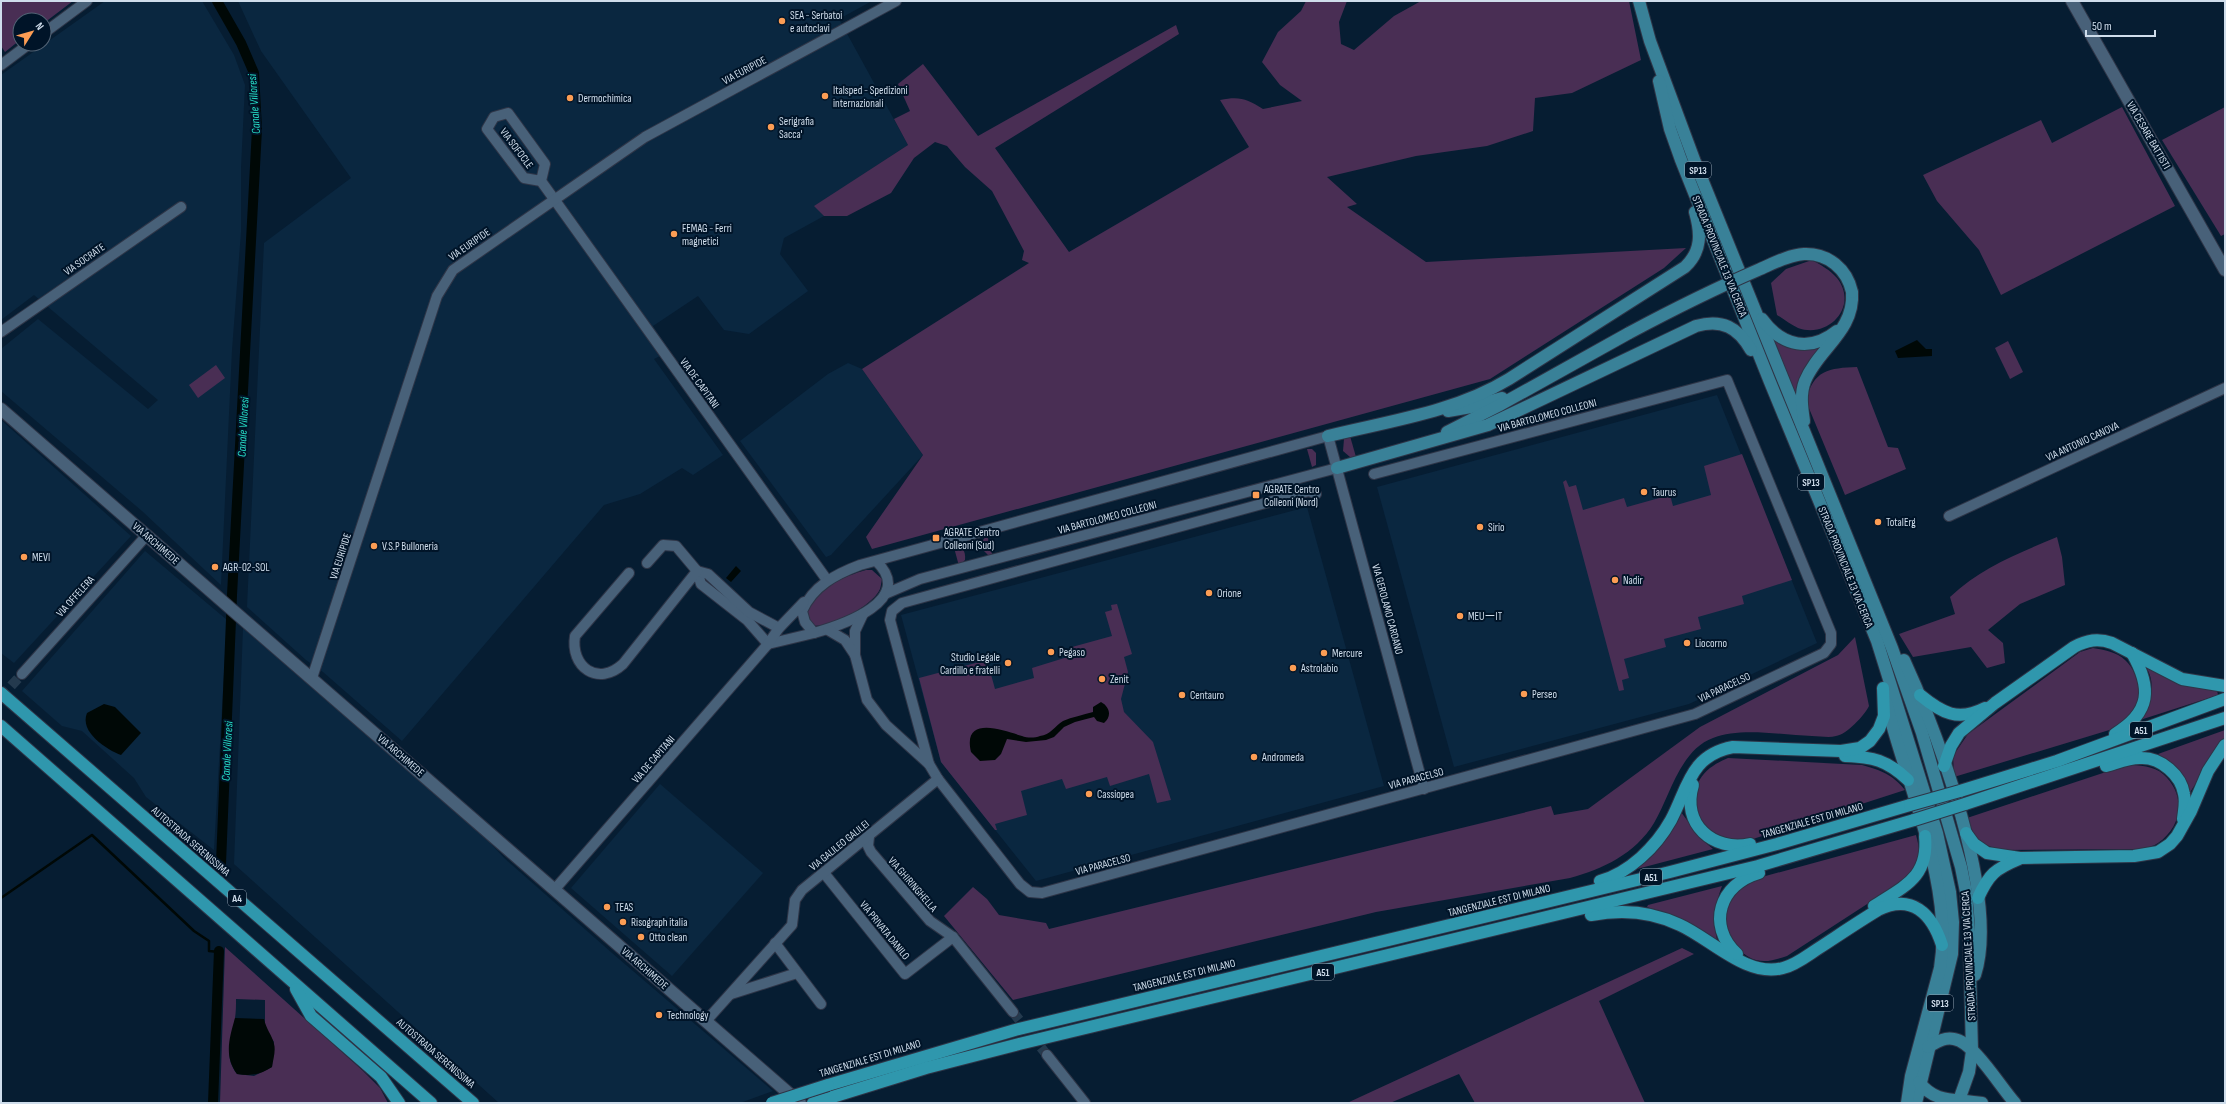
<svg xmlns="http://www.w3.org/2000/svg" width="2226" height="1104" font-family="'Sofia Sans Condensed','Noto Sans JP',sans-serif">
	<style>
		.built { fill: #0a2740 }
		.green { fill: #492e54; fill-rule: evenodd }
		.water { fill: #000806 }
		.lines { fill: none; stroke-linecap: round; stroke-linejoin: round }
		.stream { stroke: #000806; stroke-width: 2.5 }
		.canal { stroke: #000806; stroke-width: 10 }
		.street-tunnel { stroke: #243a4e; stroke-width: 10; stroke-dasharray: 10 5; stroke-linecap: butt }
		.street-casing { stroke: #2e3547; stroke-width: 12 }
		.secondary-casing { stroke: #2e3547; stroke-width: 14 }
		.primary-casing { stroke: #2e3547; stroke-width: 14 }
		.highway-casing { stroke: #2e3547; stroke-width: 14 }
		.street { stroke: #486179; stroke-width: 10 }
		.secondary { stroke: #486179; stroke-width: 12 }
		.primary { stroke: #398198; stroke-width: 12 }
		.highway { stroke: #2f97ad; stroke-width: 12 }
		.primary-bridge-casing { stroke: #2e3547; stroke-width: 14; stroke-linecap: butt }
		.highway-bridge-casing { stroke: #2e3547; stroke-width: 14; stroke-linecap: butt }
		.primary-bridge { stroke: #398198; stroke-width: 12 }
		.highway-bridge { stroke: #2f97ad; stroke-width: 12 }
		.poi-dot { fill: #fc9d54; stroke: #001428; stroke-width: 1.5 }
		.labels { text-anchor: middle; stroke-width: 4; stroke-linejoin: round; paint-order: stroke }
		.shield { fill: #001428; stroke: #91a1b0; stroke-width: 1 }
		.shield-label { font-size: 10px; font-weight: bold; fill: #cfddeb }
		.poi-label { font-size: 11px; fill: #cfddeb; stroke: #001428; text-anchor: start }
		.street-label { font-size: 11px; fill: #cfddeb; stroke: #001428 }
		.water-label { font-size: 12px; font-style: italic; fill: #25dbc5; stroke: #001428 }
	</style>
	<rect width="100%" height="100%" fill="#061d32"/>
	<g class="built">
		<path d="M105,1H202L234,55L245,85L241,168V232L232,350L221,585L142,511L1,391V349L38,319L148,409L158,400L34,295L1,320V75Z"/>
		<path d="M238,1H872L839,19L908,145L815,206L824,216L784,238L780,254L808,291L749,334L724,330L698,296L653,326L670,351L654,359L723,455L693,475L682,468L640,494L604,505L402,741L323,672L306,660L247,607L264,243L351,178L261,51Z"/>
		<path d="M848,363L862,369L923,455L831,555L826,557L740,441L828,374Z"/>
		<path d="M1717,395L1817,643L1689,704L1454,767L1377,487Z"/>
		<path d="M1,420L131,536L14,663L1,653Z"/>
		<path d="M1307,507L1384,786L1036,881L941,762L901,615Z"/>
		<path d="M145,551L227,620L214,850L146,797L134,778L82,731L62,726L22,691Z"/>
		<path d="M243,628L485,837L504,858L612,953L773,1091L740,1103H499L234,864Z"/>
		<path d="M660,784L763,873L672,976L571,888Z"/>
	</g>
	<g class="green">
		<path d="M1,1H73L44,23V20H20V40L5,52L1,46Z"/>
		<path d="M1306,1H1347L1339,22L1341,44L1354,50L1394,16L1421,1H1629L1641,60L1572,93L1535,98L1533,131L1487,146L1416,156L1327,177L1357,204L1347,207L1426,262L1686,248L1664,268L1490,379L872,549L866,537L923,455L862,369L1029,263L1022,260L1024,251L992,191L965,167L947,146L935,142L914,158L891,193L847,216H824L814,206L908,145L894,119L910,111L898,84L923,64L978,136L1176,25L1179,34L995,148L1069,252L1249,147L1220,100C1240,96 1247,99 1263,109L1302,101L1280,85L1262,62L1278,32L1301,11Z"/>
		<path d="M2122,107L2175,206L2001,295L1979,250L1937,201L1923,175L2041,120L2052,143Z"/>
		<path d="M2225,107V234L2221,236L2162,140Z"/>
		<path d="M1812,260C1821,265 1830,270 1837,278C1859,306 1829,339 1798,328C1791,325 1784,319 1777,315L1771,283L1786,269Z"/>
		<path d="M1770,335L1823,344L1796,398Z"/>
		<path d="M2008,341L2023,372L2010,379L1995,348Z"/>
		<path d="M216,365L225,378L198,398L189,385Z"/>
		<path d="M1857,367L1888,447L1898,448L1906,469L1845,495L1806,401C1813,370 1829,368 1857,367Z"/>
		<path d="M1350,436L1356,457H1350L1343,451L1344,439Z"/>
		<path d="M1307,449H1312L1316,453V465L1312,467Z"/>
		<path d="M1742,454L1792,580L1742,596L1744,604L1698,617L1701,629L1664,639L1666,647L1624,659L1629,678L1622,680L1624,690L1619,691L1563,482L1566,480L1569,487L1576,485L1583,510L1624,498L1627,507L1670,495L1673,506L1711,495L1704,466Z"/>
		<path d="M987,535L993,557L989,556L982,549L983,540Z"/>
		<path d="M2057,537L2062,557L2065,585L2020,604L1988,630L2003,643L2005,663L1987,668L1971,647L1913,657L1899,634L1955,614L1950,597C1982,567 2017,554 2057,537Z"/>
		<path d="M953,544C962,545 966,551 965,560L959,566Z"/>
		<path d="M866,570H872L882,579C881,583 881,588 879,591C870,607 828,630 811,625L806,612C815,589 844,576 866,570Z"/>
		<path d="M1117,604L1132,654L1124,657L1128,672L1121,699L1124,712L1153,742L1171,800L1157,803L1149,774L1110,786L1107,777L1066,789L1062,779L1021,791L1027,815L995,824L997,830H995L941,762L919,678L987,660L995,689L1034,678L1032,668L1074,655L1072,647L1112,636L1105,612L1112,610L1111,605Z"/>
		<path d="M1855,637L1869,706C1865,715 1846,735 1836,736C1829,738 1820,736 1812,736C1782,735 1740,727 1713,738C1680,750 1670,796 1654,823C1635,854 1603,869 1570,878L1376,912L1013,1000L944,916L973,887L987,899L999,915L1046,923L1049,929L1551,806L1554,815L1588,809L1700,727L1838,655Z"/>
		<path d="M2093,648C2104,650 2117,652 2125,660C2136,669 2143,693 2137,706C2133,716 2124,722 2116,728L1954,777L1953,756L1968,734L2080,652Z"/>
		<path d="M2149,666L2217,690L2218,695L2140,720C2149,706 2157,685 2147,669Z"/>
		<path d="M2225,730V737L2189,794L2177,769L2158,754Z"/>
		<path d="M1728,758L1862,765C1881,770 1893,775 1905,790L1753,839C1747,840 1740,842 1734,842C1708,838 1685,809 1698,783C1704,770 1716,763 1728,758Z"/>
		<path d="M2127,765C2139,765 2154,766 2163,774C2186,794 2183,826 2158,843C2154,846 2148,847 2143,849L2001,850C1979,844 1975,839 1967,818Z"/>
		<path d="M1681,812L1700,838L1713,849L1633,870Z"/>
		<path d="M1916,835C1923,860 1918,867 1898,884L1787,956C1777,959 1767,963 1756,960C1737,954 1722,931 1726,911C1728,898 1741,888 1751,880Z"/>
		<path d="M1722,886C1715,904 1713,920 1717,940L1686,921L1647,907L1648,905Z"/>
		<path d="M225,947L362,1070L380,1088L388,1103H220ZM236,999L265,1000V1028L274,1042L272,1067L254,1076L237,1074C222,1054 233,1040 235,1018C236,1012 236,1005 236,999Z"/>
		<path d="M1682,948L1694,954L1599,1001L1645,1103H1475L1459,1074L1390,1103H1347Z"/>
	</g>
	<g class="water">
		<path d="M1917,340L1926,349H1932V356L1898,358L1895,351Z"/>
		<path d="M736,566L741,571L731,582L726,578Z"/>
		<path d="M1101,702C1110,707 1112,716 1104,723L1097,721L1094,717L1075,722L1064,727L1054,737L1046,740L1026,742L1007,739L1001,754L995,760L980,761L971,752C962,714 1005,731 1022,736C1027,738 1035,738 1040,736C1050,735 1055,726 1063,721C1072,717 1083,715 1093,712V707Z"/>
		<path d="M104,704L115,707L141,733L121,755C107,750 79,732 87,713Z"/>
		<path d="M235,1018L264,1019C266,1029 272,1035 274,1044C276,1051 273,1060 272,1067C260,1075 251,1076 237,1074C224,1056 229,1039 235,1018Z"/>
	</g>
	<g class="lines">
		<path class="stream" d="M1,898L92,835L194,931L209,941V951L219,952"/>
		<g class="canal">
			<path d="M217,1L241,43L254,73L257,129L232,595L221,863"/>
			<path d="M213,1103L219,951"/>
		</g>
		<g class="street-tunnel">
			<path d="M1,697L22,674"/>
			<path d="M1013,1012L1047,1055"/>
		</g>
		<defs>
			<g id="street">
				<path d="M44,33L87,1"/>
				<path d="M1,65L29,44"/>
				<path d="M541,181L524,178L487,129L494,117L508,113L545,164L541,181L554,199L827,580"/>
				<path d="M1,332L181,207"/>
				<path d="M1316,494L1309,491L902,603L892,611L890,620L929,764L938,779L1020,884L1030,892L1042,893L1695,714L1824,653L1831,644V633L1727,380L1374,474"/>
				<path d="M1949,516L2225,388"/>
				<path d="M876,561C917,600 842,625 814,633L805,622L802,611C813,586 836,574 860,565L1328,436L1424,789"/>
				<path d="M697,571L701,584L747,620L768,644"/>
				<path d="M697,571L708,574L749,612L779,628"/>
				<path d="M629,573L575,636C570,667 598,687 623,664L697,571L676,546L663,545L647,563"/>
				<path d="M885,594L920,579L1337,468"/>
				<path d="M863,614L855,631V655L867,700L886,725L929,764"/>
				<path d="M828,630L845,640L855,655"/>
				<path d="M768,644L814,633"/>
				<path d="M22,674L147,535"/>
				<path d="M312,678L437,296L453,270L645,137L896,1"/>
				<path d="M869,837L868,846L871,852L930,921L953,937L1013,1012"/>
				<path d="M824,873L905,974L953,937"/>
				<path d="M555,889L768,644L779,628L804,602"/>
				<path d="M775,943L821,1004"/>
				<path d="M731,994L797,973"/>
				<path d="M706,1021L792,925L795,900L802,890L938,779"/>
				<path d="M1047,1055L1085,1103"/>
			</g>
			<g id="secondary">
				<path d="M2072,1L2225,270"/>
				<path d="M1,409L800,1103"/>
			</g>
			<g id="primary">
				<path d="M1639,1L1650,41L1695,162L1892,648L1922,733L1961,867L1966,892L1969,932L1972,1051L1969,1072L1958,1103"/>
				<path d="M1659,81L1670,129L1681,160L1770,382L1877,641L1937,833L1950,892L1953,922L1952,954L1916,1103"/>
				<path d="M1762,319C1782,347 1811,352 1837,331"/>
				<path d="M1448,411L1471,407L1502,398"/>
				<path d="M1804,421C1802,407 1800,394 1805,381C1818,349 1855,331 1852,292"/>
				<path d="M1447,432L1498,406L1629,333"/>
				<path d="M1328,436C1389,421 1455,412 1509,379L1685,267C1702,251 1701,233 1695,212"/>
				<path d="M1337,468L1488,425L1696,326C1722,319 1738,327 1751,350"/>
				<path d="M1904,660C1937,732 2000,898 1975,975"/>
				<path d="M1886,702C1906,784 1954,884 1940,968L1911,1076L1907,1103"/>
				<path d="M1928,1047C1937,1042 1944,1037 1954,1039C1974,1042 2001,1088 2015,1103"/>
				<path d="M1919,1082C1936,1104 1954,1098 1982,1103"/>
			</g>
			<g id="highway">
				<path d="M1,693L473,1103"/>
				<path d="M1920,695C1942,713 1958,722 1985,708"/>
				<path d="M1,726L431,1103"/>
				<path d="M2115,734C2151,712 2152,688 2132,653"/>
				<path d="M1845,756C1873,757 1887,760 1908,780"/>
				<path d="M1944,766L1951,746L1959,733L1995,703L2074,647C2087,640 2098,638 2112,643L2182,679L2225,686"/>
				<path d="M2106,766C2117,763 2130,757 2142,758C2161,758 2181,775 2184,794C2186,802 2184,810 2183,819"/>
				<path d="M1693,785C1681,824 1713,852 1750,844"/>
				<path d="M1960,791L2057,761L2225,699"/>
				<path d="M1965,804L2225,718"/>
				<path d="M1966,833L1974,844L1987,853L2020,858L2134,856L2158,852L2170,844L2177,836L2191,811L2208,771L2225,745"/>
				<path d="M1600,881C1629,873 1656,847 1671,820C1688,788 1690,755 1733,747L1841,751L1860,748L1870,741L1879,729L1884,716L1883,688"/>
				<path d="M1978,898C1989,874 1995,869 2019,859"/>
				<path d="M1874,906C1905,886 1929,877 1925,836"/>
				<path d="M1591,915C1622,909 1651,911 1680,925C1711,939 1747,978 1783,968C1796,965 1808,955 1819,948C1839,935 1858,922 1878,910C1912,893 1932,914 1942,945"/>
				<path d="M1737,954C1706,925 1720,884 1759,873"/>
				<path d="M296,989L311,1016L381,1077L399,1103"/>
				<path d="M828,1085L1015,1030L1670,872L1777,844L1910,805"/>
				<path d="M813,1103L926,1068L1019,1044L1758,866L1914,820"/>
			</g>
		</defs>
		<use href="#street" class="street-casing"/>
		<use href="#secondary" class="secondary-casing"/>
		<use href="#primary" class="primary-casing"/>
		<use href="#highway" class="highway-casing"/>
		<use href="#street" class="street"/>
		<use href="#secondary" class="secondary"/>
		<use href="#primary" class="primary"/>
		<use href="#highway" class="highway"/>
		<defs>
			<path id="primary-bridge" d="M1629,333C1672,310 1714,289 1758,270C1772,264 1788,255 1804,254C1828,253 1847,269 1852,292"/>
			<g id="highway-bridge">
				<path d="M1910,805L1960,791"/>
				<path d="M1914,820L1965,804"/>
				<path d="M772,1103L828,1085"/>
			</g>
		</defs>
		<use href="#primary-bridge" class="primary-bridge-casing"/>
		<use href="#highway-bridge" class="highway-bridge-casing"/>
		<use href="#primary-bridge" class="primary-bridge"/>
		<use href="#highway-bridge" class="highway-bridge"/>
	</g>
	<g class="poi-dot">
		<circle cx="782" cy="21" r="4"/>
		<circle cx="825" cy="96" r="4"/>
		<circle cx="570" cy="98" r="4"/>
		<circle cx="771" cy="127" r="4"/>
		<circle cx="674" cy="234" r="4"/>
		<circle cx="1644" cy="492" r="4"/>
		<rect x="1252" y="491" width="8" height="8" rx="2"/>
		<circle cx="1878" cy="522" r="4"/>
		<circle cx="1480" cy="527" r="4"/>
		<rect x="932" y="534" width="8" height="8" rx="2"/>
		<circle cx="374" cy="546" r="4"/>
		<circle cx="24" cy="557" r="4"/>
		<circle cx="215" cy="567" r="4"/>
		<circle cx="1615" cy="580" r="4"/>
		<circle cx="1209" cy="593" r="4"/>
		<circle cx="1460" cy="616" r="4"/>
		<circle cx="1687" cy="643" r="4"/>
		<circle cx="1051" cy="652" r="4"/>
		<circle cx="1324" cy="653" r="4"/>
		<circle cx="1008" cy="663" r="4"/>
		<circle cx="1293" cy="668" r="4"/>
		<circle cx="1102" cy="679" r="4"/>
		<circle cx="1524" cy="694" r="4"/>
		<circle cx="1182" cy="695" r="4"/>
		<circle cx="1254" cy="757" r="4"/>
		<circle cx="1089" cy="794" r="4"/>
		<circle cx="607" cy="907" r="4"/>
		<circle cx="623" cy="922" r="4"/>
		<circle cx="641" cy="937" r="4"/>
		<circle cx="659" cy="1015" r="4"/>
	</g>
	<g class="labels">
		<g class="shield">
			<rect x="1685" y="162" width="26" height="16" rx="3"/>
			<rect x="1798" y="474" width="26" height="16" rx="3"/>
			<rect x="2130" y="722" width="22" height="16" rx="3"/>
			<rect x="1640" y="869" width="22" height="16" rx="3"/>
			<rect x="228" y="890" width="18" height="16" rx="3"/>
			<rect x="1312" y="964" width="22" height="16" rx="3"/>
			<rect x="1927" y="995" width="26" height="16" rx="3"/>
		</g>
		<g class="shield-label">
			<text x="1698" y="174">SP13</text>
			<text x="1811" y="486">SP13</text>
			<text x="2141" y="734">A51</text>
			<text x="1651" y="881">A51</text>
			<text x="237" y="902">A4</text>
			<text x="1323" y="976">A51</text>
			<text x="1940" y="1007">SP13</text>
		</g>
		<g class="poi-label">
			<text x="790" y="19">SEA - Serbatoi<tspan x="790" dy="13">e autoclavi</tspan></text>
			<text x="833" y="94">Italsped - Spedizioni<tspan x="833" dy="13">internazionali</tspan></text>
			<text x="578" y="102">Dermochimica</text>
			<text x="779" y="125">Serigrafia<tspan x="779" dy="13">Sacca'</tspan></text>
			<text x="682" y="232">FEMAG - Ferri<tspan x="682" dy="13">magnetici</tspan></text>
			<text x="1264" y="493">AGRATE Centro<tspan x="1264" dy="13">Colleoni (Nord)</tspan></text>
			<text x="1652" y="496">Taurus</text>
			<text x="1886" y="526">TotalErg</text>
			<text x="1488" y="531">Sirio</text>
			<text x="944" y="536">AGRATE Centro<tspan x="944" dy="13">Colleoni (Sud)</tspan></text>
			<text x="382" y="550">V.S.P Bulloneria</text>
			<text x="32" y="561">MEVI</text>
			<text x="223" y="571">AGR-02-SOL</text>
			<text x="1623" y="584">Nadir</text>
			<text x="1217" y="597">Orione</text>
			<text x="1468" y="620">MEUーIT</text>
			<text x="1695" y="647">Liocorno</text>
			<text x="1059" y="656">Pegaso</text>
			<text x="1332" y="657">Mercure</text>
			<text x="1000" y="661" text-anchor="end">Studio Legale<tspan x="1000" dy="13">Cardillo e fratelli</tspan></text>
			<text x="1301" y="672">Astrolabio</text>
			<text x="1110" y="683">Zenit</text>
			<text x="1532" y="698">Perseo</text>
			<text x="1190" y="699">Centauro</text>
			<text x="1262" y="761">Andromeda</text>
			<text x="1097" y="798">Cassiopea</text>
			<text x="615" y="911">TEAS</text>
			<text x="631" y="926">Risograph italia</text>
			<text x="649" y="941">Otto clean</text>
			<text x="667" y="1019">Technology</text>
		</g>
		<g class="street-label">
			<text transform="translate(744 70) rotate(-28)" y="4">VIA EURIPIDE</text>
			<text transform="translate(2149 135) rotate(60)" y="4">VIA CESARE BATTISTI</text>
			<text transform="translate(517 148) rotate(53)" y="4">VIA SOFOCLE</text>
			<text transform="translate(469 244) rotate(-35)" y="4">VIA EURIPIDE</text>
			<text transform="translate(1720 256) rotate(68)" y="4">STRADA PROVINCIALE 13 VIA CERCA</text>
			<text transform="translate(84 259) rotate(-35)" y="4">VIA SOCRATE</text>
			<text transform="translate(700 383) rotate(54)" y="4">VIA DE CAPITANI</text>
			<text transform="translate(1547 415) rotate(-15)" y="4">VIA BARTOLOMEO COLLEONI</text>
			<text transform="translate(2082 441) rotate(-25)" y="4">VIA ANTONIO CANOVA</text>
			<text transform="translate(1107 517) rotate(-15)" y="4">VIA BARTOLOMEO COLLEONI</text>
			<text transform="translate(156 543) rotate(41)" y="4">VIA ARCHIMEDE</text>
			<text transform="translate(340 556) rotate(-72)" y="4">VIA EURIPIDE</text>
			<text transform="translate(1846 567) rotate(68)" y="4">STRADA PROVINCIALE 13 VIA CERCA</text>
			<text transform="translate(75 596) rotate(-48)" y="4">VIA OFFELERA</text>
			<text transform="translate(1388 609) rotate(75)" y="4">VIA GEROLAMO CARDANO</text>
			<text transform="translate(1724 687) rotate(-25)" y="4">VIA PARACELSO</text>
			<text transform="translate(401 755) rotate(41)" y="4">VIA ARCHIMEDE</text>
			<text transform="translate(653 759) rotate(-49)" y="4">VIA DE CAPITANI</text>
			<text transform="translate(1416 778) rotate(-15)" y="4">VIA PARACELSO</text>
			<text transform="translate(1812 820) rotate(-16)" y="4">TANGENZIALE EST DI MILANO</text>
			<text transform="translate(191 841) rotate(41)" y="4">AUTOSTRADA SERENISSIMA</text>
			<text transform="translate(839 845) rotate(-39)" y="4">VIA GALILEO GALILEI</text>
			<text transform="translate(1103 864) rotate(-15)" y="4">VIA PARACELSO</text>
			<text transform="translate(913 884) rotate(49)" y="4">VIA GHIRINGHELLA</text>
			<text transform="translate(1499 900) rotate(-14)" y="4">TANGENZIALE EST DI MILANO</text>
			<text transform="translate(885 930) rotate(51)" y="4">VIA PRIVATA DANILO</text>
			<text transform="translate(1968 956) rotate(-93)" y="4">STRADA PROVINCIALE 13 VIA CERCA</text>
			<text transform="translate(645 968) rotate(41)" y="4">VIA ARCHIMEDE</text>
			<text transform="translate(1184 975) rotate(-14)" y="4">TANGENZIALE EST DI MILANO</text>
			<text transform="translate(436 1053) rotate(41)" y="4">AUTOSTRADA SERENISSIMA</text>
			<text transform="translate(870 1058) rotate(-17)" y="4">TANGENZIALE EST DI MILANO</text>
		</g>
		<g class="water-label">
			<text transform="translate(254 104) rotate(-94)" y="4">Canale Villoresi</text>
			<text transform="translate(243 427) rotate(-87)" y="4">Canale Villoresi</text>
			<text transform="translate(227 751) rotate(-87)" y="4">Canale Villoresi</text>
		</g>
	</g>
	<rect width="2226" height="1104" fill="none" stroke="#cfddeb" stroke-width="4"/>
	<g transform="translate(32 32) rotate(53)"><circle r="19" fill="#001428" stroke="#536476"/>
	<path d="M0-3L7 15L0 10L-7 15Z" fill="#fc9d54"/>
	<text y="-6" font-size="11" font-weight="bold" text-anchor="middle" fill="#cfddeb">N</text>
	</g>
	<path d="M2086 30v6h69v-6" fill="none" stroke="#cfddeb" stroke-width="2"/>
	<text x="2092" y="30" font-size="12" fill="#cfddeb" stroke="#001428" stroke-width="3" paint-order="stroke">50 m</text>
</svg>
